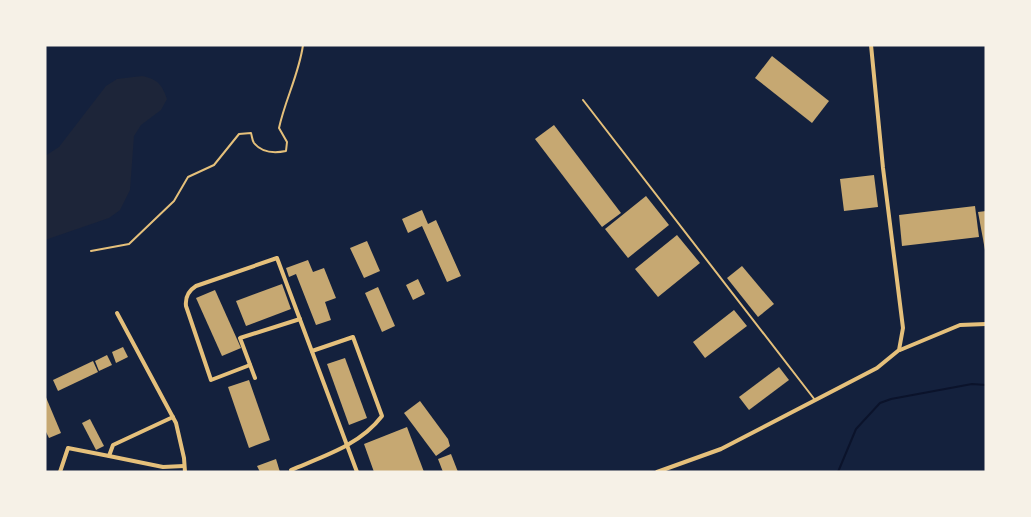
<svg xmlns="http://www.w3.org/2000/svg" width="1031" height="517" font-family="Quicksand,sans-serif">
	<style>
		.green { fill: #1d2539 }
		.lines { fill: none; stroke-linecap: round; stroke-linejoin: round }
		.stream { stroke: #0b132b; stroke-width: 2 }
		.building { fill: #c6a872 }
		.service { stroke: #e5c07b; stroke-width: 2 }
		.minor { stroke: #e5c07b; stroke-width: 4 }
	</style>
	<rect width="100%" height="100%" fill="#14213d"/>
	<path class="green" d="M142,76C157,79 162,84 167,99L161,110L141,125L134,136L130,190L120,210L109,218L45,240V156L59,147L106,86L117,79Z"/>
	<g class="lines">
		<path class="stream" d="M838,472L856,429L880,403L891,399L972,384L986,385"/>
	</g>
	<g class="building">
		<path d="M772,56L829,101L812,123L755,78Z"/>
		<path d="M554,125L621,213L602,227L535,139Z"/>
		<path d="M874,175L878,207L844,211L840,179Z"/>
		<path d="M646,196L669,225L628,258L605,229Z"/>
		<path d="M975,206L979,237L902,246L899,215Z"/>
		<path d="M422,210L428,224L436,220L461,276L447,282L422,226L408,233L402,219Z"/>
		<path d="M986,211V250H985L978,212Z"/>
		<path d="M677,235L700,263L658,297L635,269Z"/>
		<path d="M367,241L380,271L364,278L350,248Z"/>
		<path d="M308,260L313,272L324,268L336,298L325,302L331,320L316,325L296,274L289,277L286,268Z"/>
		<path d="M742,266L774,304L758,317L727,278Z"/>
		<path d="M418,279L425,294L413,300L406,285Z"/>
		<path d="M282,284L291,309L246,326L236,301Z"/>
		<path d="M378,287L395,326L382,332L365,293Z"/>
		<path d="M215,290L241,348L222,356L196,298Z"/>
		<path d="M734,310L747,326L705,358L693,342Z"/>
		<path d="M123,347L128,357L116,363L112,352Z"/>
		<path d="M107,355L112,365L99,371L95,361Z"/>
		<path d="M345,358L367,418L349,425L327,364Z"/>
		<path d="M93,361L98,372L58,391L53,380Z"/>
		<path d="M779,367L789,380L749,410L739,397Z"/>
		<path d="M249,380L270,440L249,448L228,387Z"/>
		<path d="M45,395L61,433L49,438L45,430Z"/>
		<path d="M420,401L448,439L450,446L436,456L404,413Z"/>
		<path d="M90,419L104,446L96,450L82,423Z"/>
		<path d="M407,427L424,472H374L364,444Z"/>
		<path d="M451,454L458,472H443L438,459Z"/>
		<path d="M276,459L280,472H260L257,466Z"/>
	</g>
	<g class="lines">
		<g class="service">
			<path d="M583,100L815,400"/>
			<path d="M91,251L129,244L174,201L188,177L214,165L239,134L251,133C252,136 252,140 254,143C262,153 276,153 286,151L287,142L279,128C285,100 299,74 303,45"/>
		</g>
		<g class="minor">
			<path d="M117,313L176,423L184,458L185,472"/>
			<path d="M900,350L960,325L986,324"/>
			<path d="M250,365L211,380L186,306C185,297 188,291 196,286L277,258L357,472"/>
			<path d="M255,378L240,338L300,319"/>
			<path d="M173,417L113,445L109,456L163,467L184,466"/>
			<path d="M291,470C324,456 360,445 382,416L353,337L312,351"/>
			<path d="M60,472L68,448L109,456"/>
			<path d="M657,472L721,449L877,368L899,350L903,328L883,168L871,45"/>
		</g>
	</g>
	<rect width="1031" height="517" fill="none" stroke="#f6f1e7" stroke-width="93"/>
</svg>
